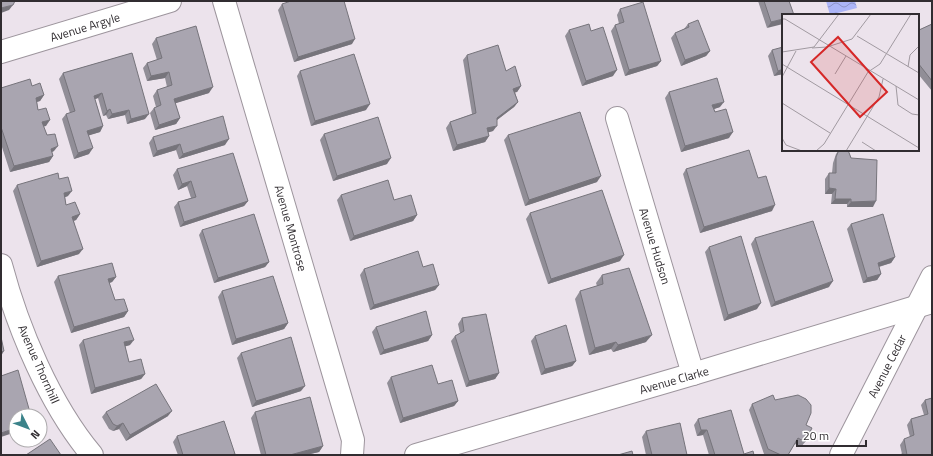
<svg xmlns="http://www.w3.org/2000/svg" width="933" height="456" viewBox="0 0 933 456" font-family="'Titillium Web',sans-serif">
  <defs>
    <pattern id="water-waves" width="16" height="10" patternUnits="userSpaceOnUse"><rect width="16" height="10" fill="#acb5f7"/><path d="M0 5q4-4 8 0t8 0" fill="none" stroke="#8d94c9"/></pattern>
  </defs>
  <rect width="100%" height="100%" fill="#ece3ec"/>
  <polygon fill="url(#water-waves)" points="826,1 855,1 857,8 830,15"/>
  <g fill="none" stroke-linecap="round" stroke-linejoin="round">
    <defs>
      <g id="street">
        <polyline points="224,1 353,440 352,455"/>
        <polyline points="1,52 170,1"/>
        <polyline points="617,118 693,374"/>
        <path d="M 1,265 C 18,329 50,405 92,455"/>
        <polyline points="416,455 693,374 932,302"/>
        <polyline points="841,455 932,277"/>
      </g>
    </defs>
    <use href="#street" stroke="#9d959d" stroke-width="24"/>
    <use href="#street" stroke="#fff" stroke-width="22"/>
  </g>
  <g fill="#918e97">
    <polygon points="758,1 789,1 767,28"/>
    <polygon points="282,4 352,44 294,62 278,10"/>
    <polygon points="620,9 661,61 657,66 625,76 611,31 615,25 619,24 617,15"/>
    <polygon points="688,24 710,51 706,56 681,66 671,38 675,33 684,29"/>
    <polygon points="932,24 932,91 918,74 918,29 919,30"/>
    <polygon points="569,30 591,31 613,76 582,86 565,36"/>
    <polygon points="156,38 209,93 175,103 180,118 176,124 155,130 150,113 154,108 156,107 153,96 157,90 167,87 165,78 147,81 143,68 147,63 157,60 152,44"/>
    <polygon points="772,50 783,74 774,76 768,56"/>
    <polygon points="132,53 145,119 127,124 125,115 108,119 106,115 103,116 98,98 95,99 103,126 100,132 89,135 89,154 74,159 62,119 66,114 70,113 59,79 63,73"/>
    <polygon points="467,55 506,71 521,86 517,92 515,92 518,102 514,107 497,120 493,131 488,132 489,136 485,142 453,151 446,128 450,122 472,114 463,60"/>
    <polygon points="300,71 366,110 311,126 297,76"/>
    <polygon points="32,86 44,95 40,101 37,102 38,110 46,126 43,126 54,151 52,152 53,156 49,162 10,172 1,144 1,88"/>
    <polygon points="669,92 720,107 714,109 729,138 681,152 665,98"/>
    <polygon points="324,134 387,164 333,181 320,140"/>
    <polygon points="508,135 597,182 525,206 504,140"/>
    <polygon points="153,137 225,145 179,159 176,150 153,157 149,143"/>
    <polygon points="839,150 848,150 851,158 873,207 847,207 847,204 831,204 832,194 825,194 825,179 829,173 832,173 833,163 836,154"/>
    <polygon points="177,169 248,201 244,206 180,227 174,207 178,202 191,198 187,186 178,190 173,175"/>
    <polygon points="686,169 772,211 700,233 683,174"/>
    <polygon points="17,185 68,196 65,197 66,205 80,214 76,220 74,221 79,254 37,267 13,191"/>
    <polygon points="341,195 417,215 413,221 350,241 337,200"/>
    <polygon points="530,213 620,261 548,284 526,219"/>
    <polygon points="851,224 895,257 891,263 879,267 881,274 877,280 863,283 847,229"/>
    <polygon points="202,230 269,262 265,267 214,283 199,235"/>
    <polygon points="755,238 829,287 771,307 751,244"/>
    <polygon points="709,247 757,309 724,321 705,252"/>
    <polygon points="423,267 439,285 435,290 370,310 360,275 364,269"/>
    <polygon points="602,275 646,342 613,352 611,349 589,355 575,299 580,291 597,286 596,283"/>
    <polygon points="58,276 116,277 112,282 109,283 115,300 128,311 124,317 71,333 54,282"/>
    <polygon points="222,291 288,323 284,329 232,345 218,297"/>
    <polygon points="462,318 499,373 495,379 466,387 451,341 455,336 460,333 458,324"/>
    <polygon points="376,327 432,335 428,341 380,355 372,332"/>
    <polygon points="535,336 576,361 572,366 541,375 531,341"/>
    <polygon points="83,340 130,345 125,346 129,362 145,374 141,379 91,394 79,345"/>
    <polygon points="241,353 301,391 252,407 237,358"/>
    <polygon points="391,377 438,384 458,401 454,406 400,423 387,383"/>
    <polygon points="932,398 932,455 900,455 902,454 900,445 904,439 910,437 907,425 911,419 924,415 921,405 925,400"/>
    <polygon points="775,400 806,425 805,442 801,447 795,444 788,455 766,455 764,454 749,410 752,404"/>
    <polygon points="106,412 168,416 126,441 119,429 113,431 109,429 102,417"/>
    <polygon points="255,412 323,446 319,452 306,455 261,455 251,418"/>
    <polygon points="698,419 744,454 754,455 709,455 703,435 697,436 694,425"/>
    <polygon points="646,431 687,455 646,455 642,437"/>
    <polygon points="177,436 235,454 234,455 178,455 173,442"/>
  </g>
  <g fill="#76747b">
    <polygon points="13,5 9,10 1,13 1,8"/>
    <polygon points="783,19 783,24 767,28 771,22"/>
    <polygon points="355,39 352,44 294,62 298,57"/>
    <polygon points="710,51 706,56 681,66 685,60"/>
    <polygon points="661,61 657,66 625,76 629,70"/>
    <polygon points="783,69 783,74 774,76 778,71"/>
    <polygon points="617,70 613,76 582,86 586,81"/>
    <polygon points="169,72 165,78 147,81 151,76"/>
    <polygon points="521,86 517,92 510,94 513,89"/>
    <polygon points="213,87 209,93 170,105 174,99"/>
    <polygon points="102,93 98,98 90,101 94,96"/>
    <polygon points="44,95 40,101 32,103 36,98"/>
    <polygon points="518,102 514,107 493,123 497,118"/>
    <polygon points="724,102 720,107 708,111 712,105"/>
    <polygon points="370,104 366,110 311,126 315,121"/>
    <polygon points="110,109 106,115 103,116 107,111"/>
    <polygon points="129,110 125,115 108,119 112,114"/>
    <polygon points="149,114 145,119 127,124 131,119"/>
    <polygon points="180,118 176,124 155,130 159,125"/>
    <polygon points="50,120 46,126 38,128 42,122"/>
    <polygon points="103,126 100,132 84,137 87,131"/>
    <polygon points="497,126 493,131 483,134 487,128"/>
    <polygon points="733,132 729,138 681,152 685,146"/>
    <polygon points="489,136 485,142 453,151 457,145"/>
    <polygon points="229,139 225,145 179,159 183,154"/>
    <polygon points="180,144 176,150 153,157 157,151"/>
    <polygon points="58,146 54,151 47,154 51,149"/>
    <polygon points="93,148 89,154 74,159 78,153"/>
    <polygon points="53,156 49,162 10,172 14,166"/>
    <polygon points="391,158 387,164 333,181 337,176"/>
    <polygon points="601,176 597,182 525,206 529,200"/>
    <polygon points="191,181 187,186 178,190 182,184"/>
    <polygon points="829,188 836,189 832,194 825,194"/>
    <polygon points="72,191 68,196 60,199 64,193"/>
    <polygon points="835,199 851,199 847,204 831,204"/>
    <polygon points="248,201 244,206 180,227 184,222"/>
    <polygon points="876,201 873,207 847,207 851,202"/>
    <polygon points="775,205 772,211 700,233 704,227"/>
    <polygon points="80,214 76,220 68,222 72,217"/>
    <polygon points="417,215 413,221 350,241 354,236"/>
    <polygon points="83,249 79,254 37,267 41,261"/>
    <polygon points="624,255 620,261 548,284 551,279"/>
    <polygon points="895,257 891,263 874,268 878,263"/>
    <polygon points="269,262 265,267 214,283 218,278"/>
    <polygon points="881,274 877,280 863,283 867,278"/>
    <polygon points="116,277 112,282 104,285 108,279"/>
    <polygon points="833,281 829,287 771,307 775,302"/>
    <polygon points="439,285 435,290 370,310 374,305"/>
    <polygon points="761,303 757,309 724,321 728,315"/>
    <polygon points="128,311 124,317 71,333 74,327"/>
    <polygon points="288,323 284,329 232,345 236,339"/>
    <polygon points="432,335 428,341 380,355 384,350"/>
    <polygon points="652,335 646,342 613,352 618,345"/>
    <polygon points="134,340 130,345 120,348 124,342"/>
    <polygon points="616,342 611,349 589,355 595,348"/>
    <polygon points="4,351 1,356 1,352"/>
    <polygon points="576,361 572,366 541,375 545,369"/>
    <polygon points="499,373 495,379 466,387 469,381"/>
    <polygon points="145,374 141,379 91,394 95,388"/>
    <polygon points="305,386 301,391 252,407 256,401"/>
    <polygon points="458,401 454,406 400,423 403,418"/>
    <polygon points="172,411 168,416 126,441 130,435"/>
    <polygon points="123,423 119,429 113,431 117,426"/>
    <polygon points="16,428 16,432 1,437 1,433"/>
    <polygon points="701,430 707,430 703,435 697,436"/>
    <polygon points="323,446 319,452 306,455 290,455"/>
  </g>
  <g fill="#a9a5b0" stroke="#76747b">
    <polygon points="1,1 15,1 13,5 1,8"/>
    <polygon points="291,1 344,1 355,39 298,57 282,4"/>
    <polygon points="764,1 789,1 794,15 783,15 783,19 771,22"/>
    <polygon points="643,2 661,61 629,70 615,25 624,22 620,9"/>
    <polygon points="698,20 710,51 685,60 675,33 689,27 688,24"/>
    <polygon points="589,24 591,31 603,27 617,70 586,81 569,30"/>
    <polygon points="932,24 932,81 918,63 918,29 919,30"/>
    <polygon points="196,26 213,87 174,99 180,118 159,125 154,108 161,105 157,90 172,85 169,72 151,76 147,63 162,58 156,38"/>
    <polygon points="498,45 506,71 515,66 521,86 513,89 518,102 497,118 497,126 487,128 489,136 457,145 450,122 476,113 467,55"/>
    <polygon points="783,47 783,69 778,71 772,50"/>
    <polygon points="132,53 149,114 131,119 129,110 112,114 110,109 107,111 102,93 94,96 103,126 87,131 93,148 78,153 66,114 75,111 63,73"/>
    <polygon points="354,54 370,104 315,121 300,71"/>
    <polygon points="717,78 724,102 712,105 715,112 726,109 733,132 685,146 669,92"/>
    <polygon points="30,79 32,86 40,83 44,95 36,98 38,110 46,108 50,120 42,122 47,135 55,134 58,146 51,149 53,156 14,166 1,127 1,88"/>
    <polygon points="580,112 601,176 529,200 508,135"/>
    <polygon points="223,116 229,139 183,154 180,144 157,151 153,137"/>
    <polygon points="378,117 391,158 337,176 324,134"/>
    <polygon points="749,150 758,178 766,176 775,205 704,227 686,169"/>
    <polygon points="839,150 848,150 851,158 877,160 876,201 851,202 851,199 835,199 836,189 829,188 829,173 836,173 836,157"/>
    <polygon points="233,153 248,201 184,222 178,202 196,197 191,181 182,184 177,169"/>
    <polygon points="58,173 59,179 68,177 72,191 64,193 66,205 75,202 80,214 72,217 83,249 41,261 17,185"/>
    <polygon points="388,180 394,200 411,195 417,215 354,236 341,195"/>
    <polygon points="602,190 624,255 551,279 530,213"/>
    <polygon points="254,214 269,262 218,278 202,230"/>
    <polygon points="883,214 895,257 878,263 881,274 867,278 851,224"/>
    <polygon points="813,221 833,281 775,302 755,238"/>
    <polygon points="741,236 761,303 728,315 709,247"/>
    <polygon points="418,251 423,267 433,264 439,285 374,305 364,269"/>
    <polygon points="112,263 116,277 108,279 115,300 124,299 128,311 74,327 58,276"/>
    <polygon points="629,268 652,335 618,345 616,342 595,348 580,291 603,284 602,275"/>
    <polygon points="273,276 288,323 236,339 222,291"/>
    <polygon points="426,311 432,335 384,350 376,327"/>
    <polygon points="486,314 499,373 469,381 455,336 464,331 462,318"/>
    <polygon points="566,325 576,361 545,369 535,336"/>
    <polygon points="129,327 134,340 124,342 129,362 141,359 145,374 95,388 83,340"/>
    <polygon points="1,337 4,351 1,352"/>
    <polygon points="291,337 305,386 256,401 241,353"/>
    <polygon points="432,365 438,384 452,380 458,401 403,418 391,377"/>
    <polygon points="18,370 31,416 16,416 16,428 1,433 1,376"/>
    <polygon points="156,384 172,411 130,435 123,423 117,426 113,424 106,412"/>
    <polygon points="773,395 775,400 798,395 806,399 811,405 811,413 806,425 812,428 805,442 798,438 788,455 781,455 768,449 752,404"/>
    <polygon points="310,397 323,446 290,455 266,455 255,412"/>
    <polygon points="932,398 932,455 900,455 902,454 907,455 904,439 914,435 911,419 928,414 925,400"/>
    <polygon points="731,410 744,454 753,451 754,455 715,455 707,430 701,430 698,419"/>
    <polygon points="224,421 235,454 231,455 183,455 177,436"/>
    <polygon points="680,423 687,455 652,455 646,431"/>
    <polygon points="50,439 61,455 26,455"/>
    <polygon points="632,451 633,455 618,455"/>
  </g>
  <g text-anchor="middle" dominant-baseline="central" stroke-width="3.5" stroke-linejoin="round" paint-order="stroke">
    <g font-size="12" fill="#312d31" stroke="#fff">
      <text transform="translate(85 27) rotate(-17)">Avenue Argyle</text>
      <text transform="translate(291 228) rotate(74)">Avenue Montrose</text>
      <text transform="translate(655 246) rotate(73)">Avenue Hudson</text>
      <text transform="translate(39 364) rotate(66)">Avenue Thornhill</text>
      <text transform="translate(887 366) rotate(-63)">Avenue Cedar</text>
      <text transform="translate(674 380) rotate(-16)">Avenue Clarke</text>
    </g>
  </g>
  <g transform="translate(782 14)">
    <rect width="137" height="137" fill="#ece3ec"/>
    <path fill="none" stroke="#a19aa1" stroke-width="1" d="M 0,5 L 3,5 L 137,86M 75,22 L 137,59M 30,34 L 45,33 L 70,25 L 89,0M 0,38 L 32,33 L 57,0M 0,50 L 137,134M 126,53 L 128,41 L 137,32M 53,60 L 64,42M 0,63 L 14,37M 114,72 L 116,91 L 130,100 L 137,101M 0,89 L 48,119M 0,124 L 4,131 L 20,137M 80,128 L 94,137M 34,137 L 42,130 L 86,58 L 98,50 L 129,0M 64,137 L 97,83 L 101,65"/>
    <path fill="#d62828" fill-opacity="0.15" stroke="#d62828" stroke-width="2" d="M 56,23 L 105,78 L 78,103 L 29,48 Z"/>
    <rect width="137" height="137" fill="none" stroke="#312d31" stroke-width="2"/>
  </g>
  <rect width="933" height="456" fill="none" stroke="#312d31" stroke-width="4"/>
  <g transform="translate(28 428) rotate(132)"><circle r="19" fill="#ffffff" stroke="#adabad"/>
  <path d="M0-3L7 15L0 10L-7 15Z" fill="#3b838a"/>
  <text y="-6" font-size="11" font-weight="bold" text-anchor="middle" fill="#312d31">N</text>
  </g>
  <path d="M797 440v6h69v-6" fill="none" stroke="#312d31" stroke-width="2"/>
  <text x="803" y="440" font-size="12" fill="#312d31" stroke="#ffffff" stroke-width="3" paint-order="stroke">20 m</text>
</svg>
